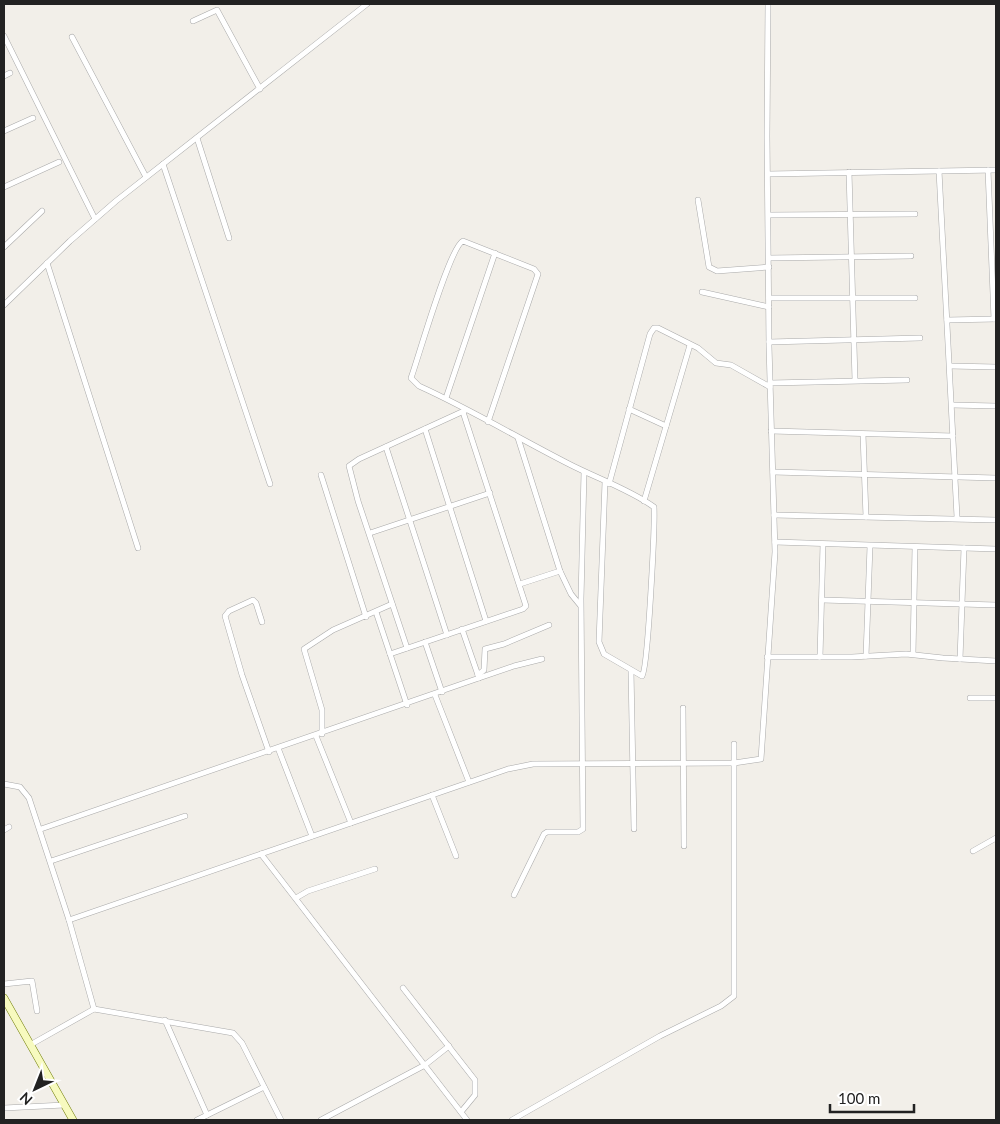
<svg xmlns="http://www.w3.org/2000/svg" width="1000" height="1124" viewBox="0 0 1000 1124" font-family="Lato,sans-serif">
  <rect width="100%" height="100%" fill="#f2efe9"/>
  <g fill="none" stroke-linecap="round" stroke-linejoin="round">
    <defs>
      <g id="street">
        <polyline points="193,21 217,10 260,89"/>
        <polyline points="4,36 95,219"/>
        <polyline points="72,37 146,177"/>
        <polyline points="4,76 10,73"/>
        <polyline points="4,131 33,118"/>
        <polyline points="197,138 229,238"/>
        <polyline points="163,164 270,484"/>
        <polyline points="988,170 994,319"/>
        <polyline points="939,171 957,517"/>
        <polyline points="849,172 855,380"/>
        <polyline points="768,174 996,170"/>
        <polyline points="4,187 59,162"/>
        <polyline points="698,200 709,267 717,271 769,267"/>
        <polyline points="769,215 915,214"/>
        <polyline points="4,247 42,211"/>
        <polyline points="769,258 911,256"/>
        <polyline points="47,263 138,548"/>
        <polyline points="702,292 769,307"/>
        <polyline points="769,298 915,298"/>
        <polyline points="4,305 70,241 116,201 367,4"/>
        <polyline points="947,320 996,319"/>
        <polyline points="769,342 920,338"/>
        <polyline points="950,366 996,367"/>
        <polyline points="770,383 907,380"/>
        <polyline points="446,398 495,253"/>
        <polyline points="952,405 996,406"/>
        <polyline points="629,409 666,426"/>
        <path d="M 488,422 L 538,274 L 534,269 L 463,241 C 450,246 418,359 411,378 L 419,386 C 470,409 518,438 569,464 C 596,478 629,489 654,507 C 655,525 648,669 642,676 L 604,654 L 599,642 L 605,482"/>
        <polyline points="425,429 486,621"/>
        <polyline points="771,431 953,436"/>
        <polyline points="863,434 866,517"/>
        <polyline points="518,438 560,571 520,584"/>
        <polyline points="386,447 447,635"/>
        <polyline points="773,472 996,478"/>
        <polyline points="321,475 366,617"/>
        <polyline points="609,484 650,334 654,328 658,328 698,348 716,363 731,365 770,387"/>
        <polyline points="644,501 690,345"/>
        <polyline points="774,515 996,520"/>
        <polyline points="370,533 490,493"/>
        <polyline points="775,542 996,549"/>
        <polyline points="560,571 571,594 580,605"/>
        <polyline points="822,600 996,605"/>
        <polyline points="376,612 407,705"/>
        <polyline points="262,622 256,603 253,600 229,611 225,616 242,675 269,752"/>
        <polyline points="425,642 442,692"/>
        <polyline points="407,648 358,501 349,466 359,459 466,410"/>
        <polyline points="390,654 523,609 526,606 463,412"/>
        <polyline points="913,654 915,547"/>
        <polyline points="866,656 870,546"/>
        <polyline points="767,657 852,657 906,654 943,658 996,661"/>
        <polyline points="820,657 823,544"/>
        <polyline points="960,659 964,548"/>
        <polyline points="631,671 634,829"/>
        <polyline points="478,675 484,670 485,649 504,644 549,625"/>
        <polyline points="479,678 514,666 542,659"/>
        <polyline points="435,695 469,782"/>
        <polyline points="970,698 996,698"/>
        <polyline points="683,708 684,846"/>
        <polyline points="322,734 322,710 304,649 333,630 392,604"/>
        <polyline points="316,736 351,823"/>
        <polyline points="278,748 312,836"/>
        <polyline points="4,784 20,787 29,798 69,920 94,1009 30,1045"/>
        <polyline points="432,795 456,856"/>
        <polyline points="41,829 479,678 462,629"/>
        <polyline points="4,830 9,827"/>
        <polyline points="973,851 996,838"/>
        <polyline points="261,854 467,1120"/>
        <polyline points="51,861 185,816"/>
        <polyline points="514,895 544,834 547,832 578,832 583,829 581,599 584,472"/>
        <polyline points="296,898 308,891 375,869"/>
        <polyline points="69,920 508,769 533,764 734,763 761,759 775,552 769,346 767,136 768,4"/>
        <polyline points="4,984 32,981 37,1011"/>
        <polyline points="403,988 475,1080 475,1095 461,1112"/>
        <polyline points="94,1009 233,1033 242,1043 281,1120"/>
        <polyline points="165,1020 207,1115"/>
        <polyline points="4,1108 64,1105"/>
        <polyline points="197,1120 264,1087"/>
        <polyline points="321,1120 425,1065 449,1046"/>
        <polyline points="512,1120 660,1036 721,1006 734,996 734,744"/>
      </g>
      <polyline id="secondary" points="4,998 73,1120"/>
    </defs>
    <use href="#street" stroke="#a9a9a9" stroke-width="6"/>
    <use href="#secondary" stroke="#707d05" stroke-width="8"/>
    <use href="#street" stroke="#fff" stroke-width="5"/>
    <use href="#secondary" stroke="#f7fabf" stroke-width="7"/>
  </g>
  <rect width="1000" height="1124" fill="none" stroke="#222222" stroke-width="10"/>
  <g transform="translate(35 1089) rotate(223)" stroke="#ffffff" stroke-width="4" paint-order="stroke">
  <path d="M0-4L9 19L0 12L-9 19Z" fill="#222222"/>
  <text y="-8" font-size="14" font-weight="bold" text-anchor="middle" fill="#222222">N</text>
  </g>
  <path d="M830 1104v8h84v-8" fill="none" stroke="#222222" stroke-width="2.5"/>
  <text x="838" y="1104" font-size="15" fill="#222222" stroke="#ffffff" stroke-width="4" paint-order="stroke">100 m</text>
</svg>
